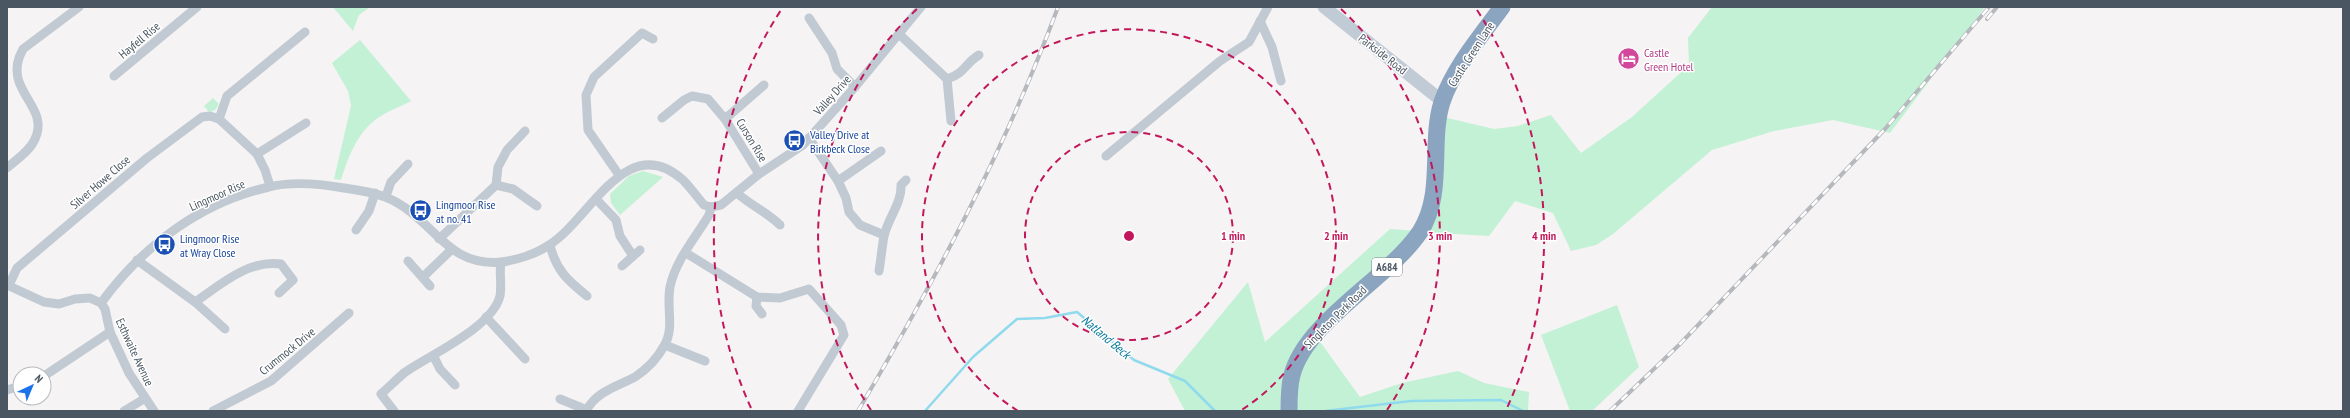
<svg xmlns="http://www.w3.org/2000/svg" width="2350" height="418" viewBox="0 0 2350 418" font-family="'PT Sans Narrow',sans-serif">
  <rect width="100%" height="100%" fill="#f5f3f3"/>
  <g fill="#c3f1d5">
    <polygon points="333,7 370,7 359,15 353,31"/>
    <polygon points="1712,7 1985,7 1890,133 1833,120 1774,131 1712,150 1613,234 1596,245 1571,251 1553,213 1515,201 1489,236 1420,232 1313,332 1360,397 1402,383 1458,371 1484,383 1529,392 1528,411 1185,411 1168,379 1248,282 1265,342 1390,229 1420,231 1439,116 1494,129 1518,126 1551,115 1581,153 1632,117 1689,65 1688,38"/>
    <path d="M 360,40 L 411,101 C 400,107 385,112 375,120 C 356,135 348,158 341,180 L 334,179 L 351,106 L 348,91 L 332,63 Z"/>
    <polygon points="213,98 219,104 215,110 209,112 204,106"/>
    <polygon points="643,171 663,177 620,215 611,203 610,194 629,176"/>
    <polygon points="1617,305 1639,367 1592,411 1570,411 1541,335"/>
  </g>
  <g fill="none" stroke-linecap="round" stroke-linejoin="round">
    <g stroke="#90daee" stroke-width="2.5">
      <polyline points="925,411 973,357 1017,319 1045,318 1077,312 1134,360 1185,381 1215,411"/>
      <polyline points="1325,411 1411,401 1501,400 1523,411"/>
    </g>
    <g stroke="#c1cad2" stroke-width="9">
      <polyline points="809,18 832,53 837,69 855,87"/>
      <polyline points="1260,21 1272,47 1281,81"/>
      <polyline points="899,34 947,79 951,121"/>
      <polyline points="114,76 197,7"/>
      <path d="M 947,79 C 966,73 965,63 979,55"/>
      <polyline points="662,118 684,100 692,96 708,99 725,119 759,174"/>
      <polyline points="219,119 227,96 305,32"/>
      <polyline points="725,119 764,85"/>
      <polyline points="809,138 838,181 846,198 849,212 860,225 884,235"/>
      <polyline points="257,154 306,123"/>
      <polyline points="1106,156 1220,61 1249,42 1268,7"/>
      <path d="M 7,168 C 16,160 30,151 35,139 C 51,105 0,90 23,49 L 79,7"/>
      <polyline points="619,175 588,130 586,95 594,77 642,33 653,39"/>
      <polyline points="838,181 881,151"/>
      <polyline points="496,185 513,189 537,206"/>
      <path d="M 737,193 C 750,205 767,212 780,225"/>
      <polyline points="386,196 391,182 408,164"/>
      <polyline points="597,200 616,220 620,236 633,256"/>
      <polyline points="356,230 369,211 375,193"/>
      <polyline points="439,239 496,185 498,167 507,150 525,131"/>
      <path d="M 550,245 C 556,270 567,280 587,296"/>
      <polyline points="686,253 757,297 780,298 809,289 841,325 844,335 798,411"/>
      <path d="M 137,260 L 195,302 C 220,285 249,259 281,264 L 293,280 L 279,293"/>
      <polyline points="408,261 430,286"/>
      <polyline points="622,266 640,250"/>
      <path d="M 879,271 C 881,259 882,247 884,236 C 888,218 902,203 901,185 L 906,180"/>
      <polyline points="423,277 451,250"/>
      <polyline points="7,285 44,302 59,304 75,299 90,298 101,303 105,309 110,332 129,373 154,411"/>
      <polyline points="9,285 17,268 147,158 202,117 210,116 219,119 257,154 265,170 270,186"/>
      <polyline points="757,297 756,306 762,314"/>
      <polyline points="195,302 225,329"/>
      <path d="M 101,303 C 142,247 200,202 269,187 C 292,181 321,184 344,188 C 363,191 380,193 396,202 C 436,224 448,267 502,262 C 517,260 536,254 549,245 C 590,220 626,129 683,180 C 691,188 697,197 704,205 L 711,207"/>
      <polyline points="486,317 525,359"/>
      <polyline points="665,345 705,361"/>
      <polyline points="434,357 440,369 455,385"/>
      <polyline points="44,376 110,332"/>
      <polyline points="7,390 20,386"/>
      <polyline points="560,399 587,410"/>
      <polyline points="124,411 144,399"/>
      <polyline points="213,411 271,381 349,313"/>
      <path d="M 394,411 L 381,394 C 389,387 396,380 404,373 C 429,355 492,328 500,296 C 502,285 499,273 501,262"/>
      <path d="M 586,411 C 597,391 616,387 635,377 C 647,369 657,359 664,346 C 675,328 666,307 670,287 C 675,261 696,237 709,215 L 711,207 L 721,205 L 759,174 L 803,145 L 855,87 L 921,7"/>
    </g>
    <polyline stroke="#c1cbd6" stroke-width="13" points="1324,7 1442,101"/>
    <path stroke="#8ba5c1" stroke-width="17" d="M 1289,411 C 1289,399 1289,386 1292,375 C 1306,321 1388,279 1420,232 C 1445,193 1429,143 1442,102 C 1454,67 1481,36 1502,7"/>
    <defs>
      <g id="rail">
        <polyline points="1987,19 1997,7"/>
        <path d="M 858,411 C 934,282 1006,148 1058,7"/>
        <polyline points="1610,411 1679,345 1885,129 1989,7"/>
      </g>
    </defs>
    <use href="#rail" stroke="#b5b8bd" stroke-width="4"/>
    <use href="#rail" stroke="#fff" stroke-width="2.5" stroke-dasharray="8" stroke-linecap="butt"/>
  </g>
  <g fill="none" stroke="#c2185b" stroke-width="2" stroke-dasharray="7 5">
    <circle cx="1129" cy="236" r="104"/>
    <path d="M1018 411A207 207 0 1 1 1240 411"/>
    <path d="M871 410A311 311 0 0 1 917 9M1341 9A311 311 0 0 1 1387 410"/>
    <path d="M751 408A415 415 0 0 1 781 10M1477 10A415 415 0 0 1 1507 408"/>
  </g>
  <defs>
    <symbol id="hotel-disc" viewBox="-11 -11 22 22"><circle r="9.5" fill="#d1479c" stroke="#fff"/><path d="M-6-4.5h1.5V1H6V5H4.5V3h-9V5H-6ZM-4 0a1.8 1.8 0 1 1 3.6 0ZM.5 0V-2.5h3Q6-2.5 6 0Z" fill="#fff"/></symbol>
    <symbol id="bus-disc" viewBox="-11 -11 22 22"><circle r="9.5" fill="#1a4fb4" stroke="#fff"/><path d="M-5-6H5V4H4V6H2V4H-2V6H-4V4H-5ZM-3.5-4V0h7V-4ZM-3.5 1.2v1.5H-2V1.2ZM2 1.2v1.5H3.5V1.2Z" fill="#fff"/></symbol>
  </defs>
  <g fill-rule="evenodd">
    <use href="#hotel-disc" x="1616" y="46" width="25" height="25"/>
    <use href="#bus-disc" x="782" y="128" width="25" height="25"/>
    <use href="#bus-disc" x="408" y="198" width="25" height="25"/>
    <use href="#bus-disc" x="152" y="232" width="25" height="25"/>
  </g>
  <g text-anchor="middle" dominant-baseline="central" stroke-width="3" stroke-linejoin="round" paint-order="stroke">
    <rect fill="#fff" stroke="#808990" stroke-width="1" x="1372" y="258" width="30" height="18" rx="3"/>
    <g font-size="11" font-weight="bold" fill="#4a5661">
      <text x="1387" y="267">A684</text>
    </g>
    <g font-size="12" fill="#4a5661" stroke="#fff">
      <text transform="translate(139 40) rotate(-40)">Hayfell Rise</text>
      <text transform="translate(1383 54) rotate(38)">Parkside Road</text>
      <text transform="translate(1471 54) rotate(-57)">Castle Green Lane</text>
      <text transform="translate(832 95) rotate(-48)">Valley Drive</text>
      <text transform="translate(752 140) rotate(59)">Curson Rise</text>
      <text transform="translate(100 182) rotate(-41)">Silver Howe Close</text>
      <text transform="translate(217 195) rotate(-24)">Lingmoor Rise</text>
      <text transform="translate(1335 317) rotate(-45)">Singleton Park Road</text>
      <text transform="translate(287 351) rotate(-39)">Crummock Drive</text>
      <text transform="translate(135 352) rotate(65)">Esthwaite Avenue</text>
    </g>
    <g font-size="12" fill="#b23c85" stroke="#fff" text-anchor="start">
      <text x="1644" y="52">Castle<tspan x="1644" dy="14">Green Hotel</tspan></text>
    </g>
    <g font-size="12" fill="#164399" stroke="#fff" text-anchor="start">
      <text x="810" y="134">Valley Drive at<tspan x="810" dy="14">Birkbeck Close</tspan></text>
      <text x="436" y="204">Lingmoor Rise<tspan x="436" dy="14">at no. 41</tspan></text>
      <text x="180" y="238">Lingmoor Rise<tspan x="180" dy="14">at Wray Close</tspan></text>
    </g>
    <g font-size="13" font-style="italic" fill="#0c7c9b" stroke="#fff">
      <text transform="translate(1106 337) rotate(40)">Natland Beck</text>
    </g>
  </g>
  <circle cx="1129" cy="236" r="6" fill="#c2185b" stroke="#fff" stroke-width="2"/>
  <g font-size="12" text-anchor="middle" font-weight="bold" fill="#c2185b" stroke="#fff" stroke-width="3" stroke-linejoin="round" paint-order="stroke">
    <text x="1233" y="240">1 min</text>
    <text x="1336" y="240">2 min</text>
    <text x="1440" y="240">3 min</text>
    <text x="1544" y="240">4 min</text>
  </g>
  <rect width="2350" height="418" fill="none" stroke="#4a5661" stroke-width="16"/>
  <g transform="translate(32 386) rotate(44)"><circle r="19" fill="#ffffff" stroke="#b7bbc0"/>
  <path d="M0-3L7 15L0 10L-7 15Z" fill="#1a73e8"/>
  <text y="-6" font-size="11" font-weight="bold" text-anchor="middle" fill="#4a5661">N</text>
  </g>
</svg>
